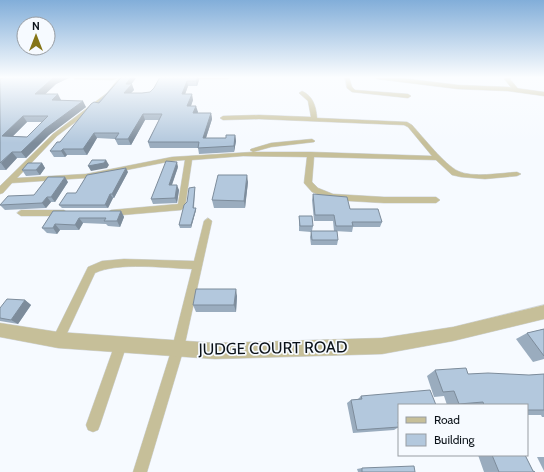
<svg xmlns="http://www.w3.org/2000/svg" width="544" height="472" viewBox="0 0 544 472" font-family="Cabin,sans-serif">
  <rect width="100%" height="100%" fill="#f6faff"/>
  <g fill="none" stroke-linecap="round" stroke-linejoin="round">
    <defs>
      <g id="minor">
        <path d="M 120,77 L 126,77 L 111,95 L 57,136 L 17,178 L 86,174 L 172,157 L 253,152 L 250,150 L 251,149 L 271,143 L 312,139 L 315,141 L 314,142 L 271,147 L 253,152 L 311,152 L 432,156 L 408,127 L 404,125 L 259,119 L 223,120 L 220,118 L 223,116 L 259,115 L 311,117 L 308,101 L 299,93 L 302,91 C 313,96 316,106 317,118 L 407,122 L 412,125 C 423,137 445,165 458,171 C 472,178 501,173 517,172 L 521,174 L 517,176 L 485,179 L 461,177 L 452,175 L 436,160 L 314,157 L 312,182 L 318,188 L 333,194 L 384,197 L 436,197 L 440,200 L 436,203 L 384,203 L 332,200 L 312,192 L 304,183 L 307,157 L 243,156 L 192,160 L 185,207 L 181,210 L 111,216 L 107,213 L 111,210 L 178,204 L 185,160 L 172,161 L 86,178 L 12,183 L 3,193 L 0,194 L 0,186 L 53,134 L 107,93 Z"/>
        <polygon points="345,77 349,77 352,87 355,90 408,94 411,96 408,98 352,92 347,88"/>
        <polygon points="507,77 512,77 510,79 519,90 518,91 514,91 505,80 504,79"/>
        <polygon points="21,210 64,210 68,213 64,216 21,216 17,213"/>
        <path d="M 208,218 L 212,221 L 184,348 L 147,472 L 133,472 L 172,348 L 192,269 C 165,268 118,262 95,273 L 62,344 L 58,346 L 54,344 L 52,340 L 88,267 L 102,261 L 124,259 L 194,261 L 204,221 Z"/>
        <polygon points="121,338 125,340 127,344 100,425 98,430 93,432 88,430 86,425 115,344 117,340"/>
      </g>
      <g id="tertiary">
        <polygon points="72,77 122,77 112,80 75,79"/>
        <polygon points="194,77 231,77 228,79 197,79"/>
        <polygon points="374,77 393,77 458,85 508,87 544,92 544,96 508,91 458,89 377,79"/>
        <polygon points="544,305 544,319 453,341 382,354 215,359 58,348 0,337 0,323 58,332 215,343 382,338 453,327"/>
      </g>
    </defs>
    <use href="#minor" stroke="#d0d5da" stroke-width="1"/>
    <use href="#tertiary" stroke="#d0d5da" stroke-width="1"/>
    <use href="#minor" fill="#c6bf99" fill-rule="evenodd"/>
    <use href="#tertiary" fill="#c6bf99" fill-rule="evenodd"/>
  </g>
  <g fill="#9aacbe" fill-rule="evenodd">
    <path d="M 56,77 L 71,77 L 56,84 L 45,94 L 61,100 L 86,107 L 49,135 L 26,158 L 17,158 L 6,170 L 0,170 L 0,79 ZM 27,122 L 42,122 L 27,137 L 13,136 Z"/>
    <polygon points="122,77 135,77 136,78 131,84 134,90 131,93 142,93 150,92 154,88 160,77 199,80 197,86 188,86 185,94 193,100 191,106 198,112 197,113 211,113 212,119 206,138 226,138 235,135 236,141 234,152 199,154 198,148 150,148 148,142 159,120 145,120 131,145 118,145 115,139 97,138 87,155 67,155 65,157 54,157 50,151 60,142"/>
    <polygon points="42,163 45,168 40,175 26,176 22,170"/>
    <polygon points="178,167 172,185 179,190 177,203 153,204 151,199"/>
    <polygon points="128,172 114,198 113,198 108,208 62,208 59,205 76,193"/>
    <polygon points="68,182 55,202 51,202 46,208 5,210 0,205 34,195"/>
    <polygon points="248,182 245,208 214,208 212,200"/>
    <polygon points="195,187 195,190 194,208 196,208 196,210 191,228 180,228 179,225"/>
    <polygon points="313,194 382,222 380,227 353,227 352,232 334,231 333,221 314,221 312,200"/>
    <polygon points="53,211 121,211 124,217 120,227 108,226 106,224 83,223 79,230 60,230 57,234 47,233 42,228"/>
    <polygon points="299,216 313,226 312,231 338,240 337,245 311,245 310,237 311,232 299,231"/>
    <polygon points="237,296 236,312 196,312 193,305"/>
    <polygon points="25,300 31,305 18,324 0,321 0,308"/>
    <polygon points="544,329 544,359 533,362 516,339 527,333"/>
    <polygon points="435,370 468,374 529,375 544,374 544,417 542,417 541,415 527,415 527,405 447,405 444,396 434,397 427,376"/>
    <polygon points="361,396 399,405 399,427 394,430 353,433 347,403 351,400 358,399"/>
    <polygon points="478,455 525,455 533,471 535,472 484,472"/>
    <polygon points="537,457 544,457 544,471"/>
    <polygon points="362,468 415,472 358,472 357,469"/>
  </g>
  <g fill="#7d8c9b">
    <polygon points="56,77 71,77 56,84 39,100 35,94 53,78"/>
    <polygon points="131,77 135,77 136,78 130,86 132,84 134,90 126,98 124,93 126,84"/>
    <polygon points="198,77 199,77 199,80 197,86 196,81"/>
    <polygon points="187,81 188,86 183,100 182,94"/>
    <polygon points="58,94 61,100 52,100"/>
    <polygon points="192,94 193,100 189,111 187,106"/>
    <polygon points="83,101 86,107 49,135 26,158 21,152 45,129"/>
    <polygon points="196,106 198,112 195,119 193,113"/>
    <polygon points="211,113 212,119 204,144 203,138"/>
    <polygon points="143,114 145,120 131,145 128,139"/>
    <polygon points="23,116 27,122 7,142 2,136"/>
    <polygon points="94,133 97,138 87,155 83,149"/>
    <polygon points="235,135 236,141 234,152 234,146"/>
    <polygon points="63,149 67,155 65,157 61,151"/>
    <polygon points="12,152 17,158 6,170 1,163"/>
    <polygon points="106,160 109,165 107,168 91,171 88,166"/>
    <polygon points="177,162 178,167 170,190 169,185"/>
    <polygon points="42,163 45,168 40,175 36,170"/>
    <polygon points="126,168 128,172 114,198 112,194"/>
    <polygon points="247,175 248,182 245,208 244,201"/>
    <polygon points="65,177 68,182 55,202 51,197"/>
    <polygon points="177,185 179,190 177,203 175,198"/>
    <polygon points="110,194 113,198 108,208 105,205"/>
    <polygon points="47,197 51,202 46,208 42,203"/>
    <polygon points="196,208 196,210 191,228 191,225"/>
    <polygon points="121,211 124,217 120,227 117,221"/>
    <polygon points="79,218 83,223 79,230 75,225"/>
    <polygon points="55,224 60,230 57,234 53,228"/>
    <polygon points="236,289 237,296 236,312 234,305"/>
    <polygon points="25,300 31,305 18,324 11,320"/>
  </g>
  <g fill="#b3c8dd" stroke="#7d8c9b" fill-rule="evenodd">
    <path d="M 5,77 L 56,77 L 53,78 L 35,94 L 58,94 L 52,100 L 83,101 L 45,129 L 21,152 L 12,152 L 0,163 L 0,79 ZM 23,116 L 48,116 L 27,137 L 2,136 Z"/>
    <polygon points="122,77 131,77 126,84 132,84 124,93 142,93 150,92 154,88 160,77 198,77 196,81 187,81 182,94 192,94 187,106 196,106 193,113 211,113 203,138 226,138 226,135 235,135 234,146 198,148 199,142 148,142 162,114 143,114 128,139 115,139 119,133 94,133 83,149 63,149 61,151 50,151 57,142 60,142 91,104 94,102 99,103 119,80"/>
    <polygon points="92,160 106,160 104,163 88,166"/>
    <polygon points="166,161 177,162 169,185 177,185 175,198 151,199"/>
    <polygon points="28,163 42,163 36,170 22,170"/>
    <polygon points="126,168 112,194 110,194 105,205 59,205 67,193 76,193 87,175"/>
    <polygon points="218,175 247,175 244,201 212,200"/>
    <polygon points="48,177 65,177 51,197 47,197 42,203 0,205 8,196 34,195"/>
    <polygon points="195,187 193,208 196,208 191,225 179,225 184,205 187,202 189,188"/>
    <polygon points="313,194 347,197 350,209 378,209 382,222 352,222 353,226 336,226 334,215 315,215"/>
    <polygon points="53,211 121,211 117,221 104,221 106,218 79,218 75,225 55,224 53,228 42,228"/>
    <polygon points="299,216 312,216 313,226 300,226"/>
    <polygon points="311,231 337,231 338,240 312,240"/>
    <polygon points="196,289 236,289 234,305 193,305"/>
    <polygon points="7,299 25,300 11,320 0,318 0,308"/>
    <polygon points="544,329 544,356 527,333"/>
    <polygon points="466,368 468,374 488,373 529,375 544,374 544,410 527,410 527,405 484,405 483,402 459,404 454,391 443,392 435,370"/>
    <polygon points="430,390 436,405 399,405 399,422 398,422 399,427 357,430 351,400 362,399 361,396"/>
    <polygon points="492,455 525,455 533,471 535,472 499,472"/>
    <polygon points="414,466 415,472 362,472 362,468"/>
  </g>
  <linearGradient id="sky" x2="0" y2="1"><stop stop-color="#82aed9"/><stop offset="0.54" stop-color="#fbfdff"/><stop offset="1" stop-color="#fbfdff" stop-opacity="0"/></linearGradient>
  <rect width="544" height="143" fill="url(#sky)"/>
  <g text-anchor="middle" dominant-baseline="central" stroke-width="3.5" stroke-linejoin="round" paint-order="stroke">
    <g font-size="16" fill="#0b1219" stroke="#f6faff">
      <text transform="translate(273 348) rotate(-1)">JUDGE COURT ROAD</text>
    </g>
  </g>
  <rect x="398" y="404" width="130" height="52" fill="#f6faff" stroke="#989da3"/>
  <rect x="406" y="417" width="20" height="6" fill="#c6bf99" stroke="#989da3"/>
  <text x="434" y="424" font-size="12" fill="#0b1219">Road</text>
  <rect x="406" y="434" width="20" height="12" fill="#b3c8dd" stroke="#989da3"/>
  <text x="434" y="444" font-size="12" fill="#0b1219">Building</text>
  <g transform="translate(36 36)"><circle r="19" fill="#f6faff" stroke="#989da3"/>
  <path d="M0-3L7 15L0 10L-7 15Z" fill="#857517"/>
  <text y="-6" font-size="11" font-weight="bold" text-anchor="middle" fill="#0b1219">N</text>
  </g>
</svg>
